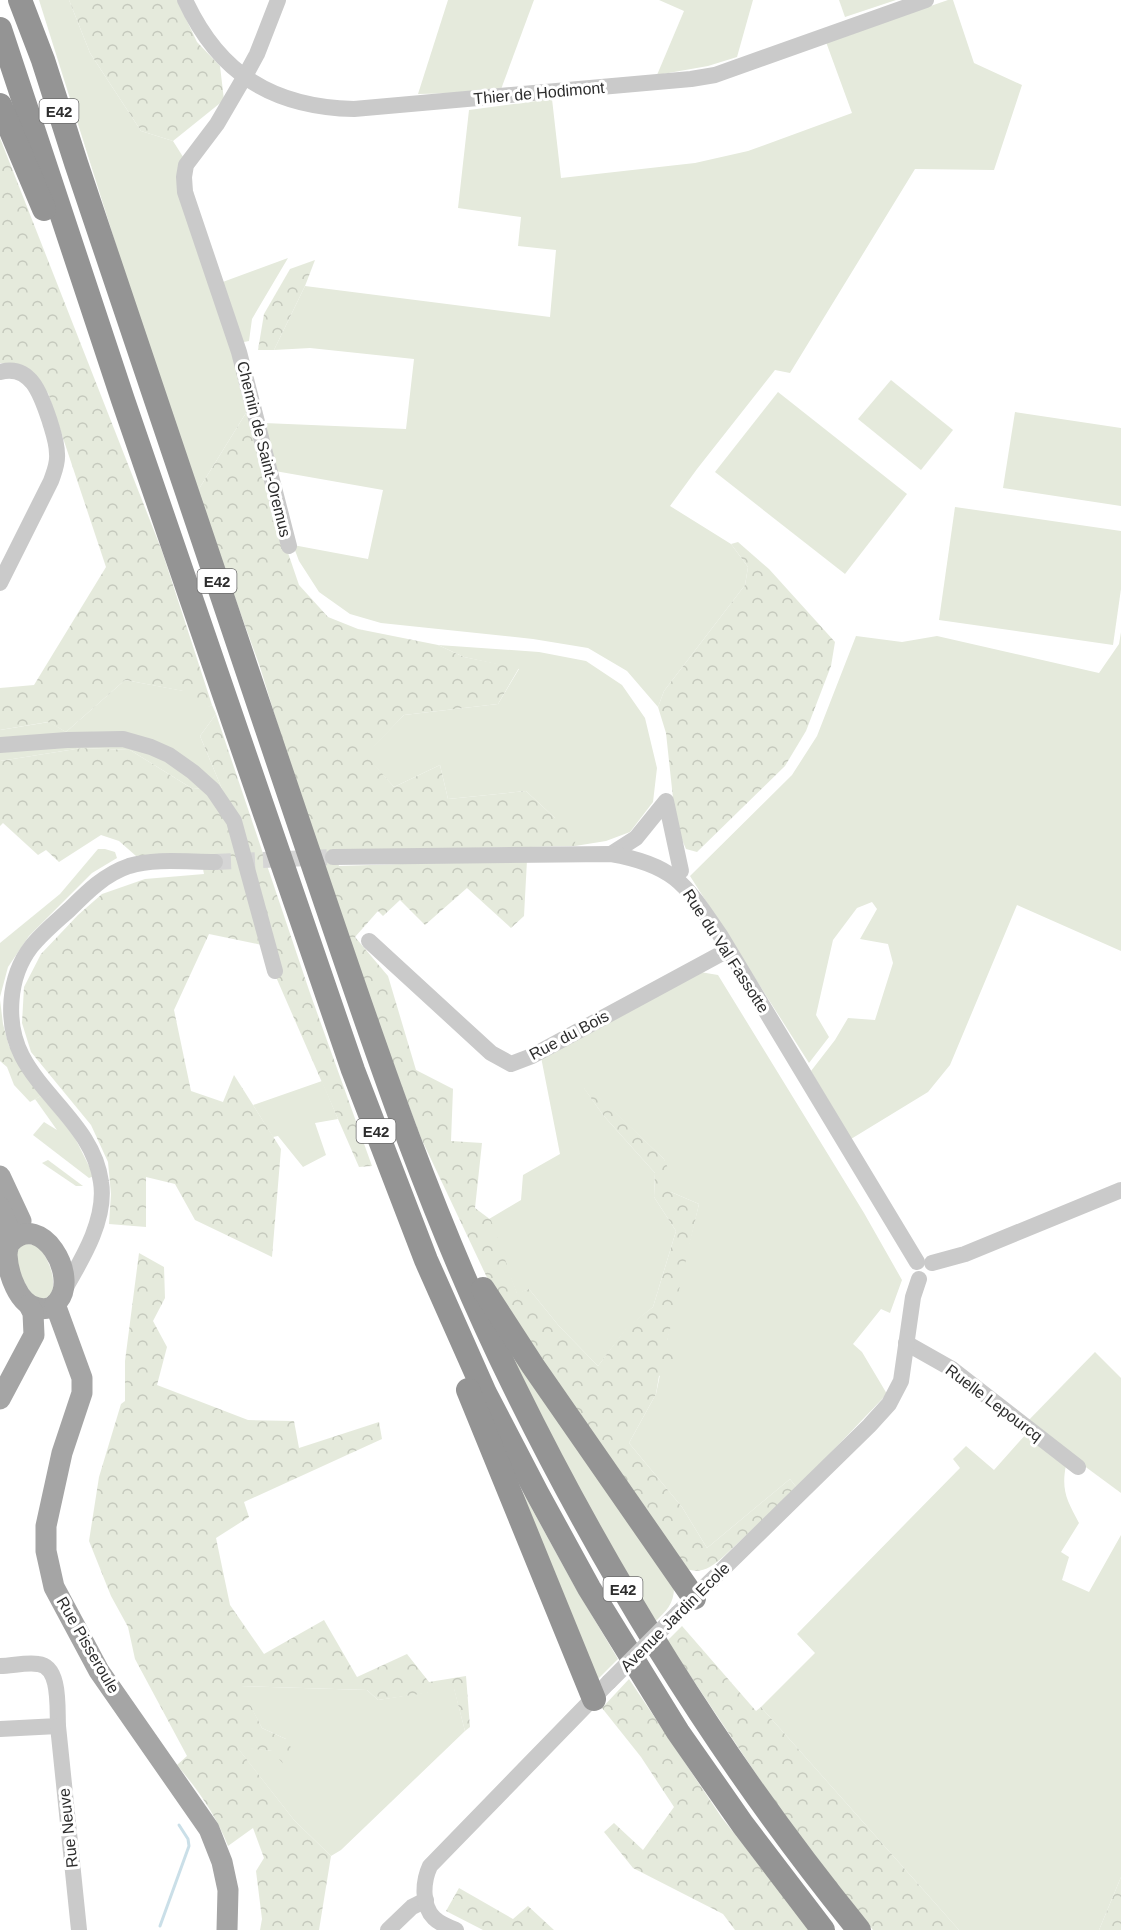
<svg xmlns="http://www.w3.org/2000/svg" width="1121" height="1930" viewBox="0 0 1121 1930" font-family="Helvetica,sans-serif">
  <defs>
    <pattern id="forest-crowns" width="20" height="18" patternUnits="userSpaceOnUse" patternTransform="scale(1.5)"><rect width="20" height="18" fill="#e5eadc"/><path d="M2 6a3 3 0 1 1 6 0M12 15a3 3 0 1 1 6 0" fill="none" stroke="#c5c9bd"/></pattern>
  </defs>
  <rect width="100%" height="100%" fill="#fff"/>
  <g fill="#e5eadc">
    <polygon points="39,0 69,0 90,53 141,131 173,141 185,160 249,408 197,492 133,299"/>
    <polygon points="448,0 534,0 500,92 418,94"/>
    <polygon points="659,0 753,0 737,57 708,66 657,75 684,11"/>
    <polygon points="839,0 896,0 845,17"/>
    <polygon points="948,0 953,0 974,63 1022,85 994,170 915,169 790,373 775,370 697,469 670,506 731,544 748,567 745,585 664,691 658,707 627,671 588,648 533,639 381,623 350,614 319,592 299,561 293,545 368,559 383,490 275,471 264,423 406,429 414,359 310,348 274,350 305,286 550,317 556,250 518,246 521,217 458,208 469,110 552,99 561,178 695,163 748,151 852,113 826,42"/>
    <polygon points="288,258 252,319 249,341 239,343 220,283"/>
    <polygon points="891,380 953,430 921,470 858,419"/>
    <polygon points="778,392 907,494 845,574 715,472"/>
    <polygon points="1015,412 1121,428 1121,506 1003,488"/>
    <polygon points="955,507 1121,531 1121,589 1113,645 939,620"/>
    <polygon points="1121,632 1121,951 1017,905 950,1065 928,1092 851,1139 811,1071 835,1040 848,1018 875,1020 893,963 888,944 860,939 877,909 872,902 857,908 833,940 816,1015 829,1037 809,1063 690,876 792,775 817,736 856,636 902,642 937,636 1099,673 1119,644"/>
    <polygon points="438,645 539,652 586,661 622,685 645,718 657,768 653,802 630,832 606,841 575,846 555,818 526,791 448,799 440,765 394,787 365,755 404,715 498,704 519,669 464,657"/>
    <polygon points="125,680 184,691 203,709 212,705 216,714 200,736 232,813 163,748 0,741 0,730 49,722 66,732"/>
    <polygon points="127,744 154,752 204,788 193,789 130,750 82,748 0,761 0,748"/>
    <polygon points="98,849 105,849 115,852 117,858 92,873 29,936 8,967 0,997 0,943 60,894"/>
    <polygon points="700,972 718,975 864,1213 902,1280 890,1313 881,1309 853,1344 862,1352 887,1394 797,1488 790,1479 707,1548 682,1507 629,1443 656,1394 676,1297 699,1204 671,1192 664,1159 586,1085 584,1088 603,1115 655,1173 654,1197 676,1231 653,1307 627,1328 598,1366 559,1326 529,1289 517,1294 489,1219 521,1200 523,1175 560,1154 541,1057"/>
    <polygon points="322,1081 338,1119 315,1123 326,1155 303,1167 278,1136 273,1137 253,1105"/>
    <polygon points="41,1096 74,1136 94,1176 89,1178 33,1135 44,1122 57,1130 35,1099"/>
    <polygon points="48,1160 83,1186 76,1186 42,1163"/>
    <path d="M 23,1243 L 39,1246 C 49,1262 56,1275 52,1294 L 44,1299 L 35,1298 C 25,1286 7,1256 23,1243 Z"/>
    <path d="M 498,1328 L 674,1588 C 674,1604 666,1611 655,1622 L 561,1458 Z"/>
    <polygon points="1095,1352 1121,1378 1121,1493 1026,1423"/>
    <path d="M 1027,1433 L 1066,1465 C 1061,1491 1067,1500 1079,1523 L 1061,1552 L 1069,1557 L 1062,1580 L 1089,1592 L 1121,1535 L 1121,1877 L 1099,1930 L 959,1930 L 761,1707 L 815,1653 L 797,1634 L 960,1468 L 953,1459 L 966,1446 L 994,1470 Z"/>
    <polygon points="510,1469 575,1587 618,1659 597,1680"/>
    <polygon points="240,1686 367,1690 378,1700 454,1688 465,1731 341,1850 331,1856 294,1820 236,1746 272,1751 286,1739 262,1728"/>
  </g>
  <g fill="url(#forest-crowns)">
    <polygon points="69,0 177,0 197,42 220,66 224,100 173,141 141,131 90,53"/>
    <polygon points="0,138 162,551 212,705 203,710 183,691 125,680 66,732 48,722 0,730 0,688 34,685 106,567 48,393 6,364 0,363"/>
    <polygon points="315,260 305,286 274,350 258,350 264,314 290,269"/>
    <path d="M 249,408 L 286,547 L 299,585 L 328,617 L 358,629 L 438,645 L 464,657 L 519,668 L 498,704 L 404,715 L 366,755 L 394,787 L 440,765 L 448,799 L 526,791 L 555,818 L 576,821 L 575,846 L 334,851 L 339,866 L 527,860 L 524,916 L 511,928 L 467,888 L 425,925 L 400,900 L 383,916 L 378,911 L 355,937 L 388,976 L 416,1070 L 453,1089 L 451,1141 L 482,1143 L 475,1208 L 491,1220 L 517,1293 L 529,1289 L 559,1326 L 598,1366 L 627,1327 L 653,1307 L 676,1231 L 654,1197 L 655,1173 L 603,1115 L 583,1087 L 586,1084 L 664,1159 L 673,1180 L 671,1192 L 699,1204 L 667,1342 L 676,1346 L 676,1370 L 659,1376 L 656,1394 L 629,1443 L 682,1507 L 707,1548 L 790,1479 L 797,1488 L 723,1557 C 707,1571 700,1574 679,1567 L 500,1305 L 421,1138 L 381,1032 L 314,843 L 260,667 L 197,492 Z"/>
    <polygon points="738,542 769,569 835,642 831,666 806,731 785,766 697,852 686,849 676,826 666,733 658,707 664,691 745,585 748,567 731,544"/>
    <polygon points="216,714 310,993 372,1166 359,1167 262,945 209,934 174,1010 191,1091 223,1102 234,1075 281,1149 272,1257 195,1220 175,1184 146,1177 146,1227 109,1224 111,1194 108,1162 91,1125 31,1052 22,1023 24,987 41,954 78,915 102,894 145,879 204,874 200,854 136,856 119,841 101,835 59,862 46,850 38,855 3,823 0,826 0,761 82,748 130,750 193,789 204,788 232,813 200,736"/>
    <polygon points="0,1000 3,1024 9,1046 41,1096 30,1102 14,1085 7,1067 0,1061"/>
    <path d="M 139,1253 L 164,1267 L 165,1298 L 153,1321 L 167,1347 L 157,1385 L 248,1420 L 294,1421 L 299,1448 L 379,1422 L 382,1439 L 244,1502 L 249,1517 L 216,1538 L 230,1605 L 264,1654 L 324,1620 L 357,1677 L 407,1654 L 429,1682 L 466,1676 L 470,1727 L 465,1731 L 454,1689 L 378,1700 L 367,1690 L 241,1686 L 262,1728 L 286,1739 L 300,1763 L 287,1768 L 272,1751 L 237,1747 L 294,1820 L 331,1856 L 319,1930 L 260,1930 L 262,1919 L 256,1871 L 264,1858 L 253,1828 L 228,1846 C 216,1815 198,1790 177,1765 L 187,1756 L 135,1659 L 128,1627 L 111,1596 L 89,1541 L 99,1477 L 121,1404 L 125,1401 L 125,1361 Z"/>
    <polygon points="682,1626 756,1711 761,1707 959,1930 873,1930 803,1844 667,1641"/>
    <polygon points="629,1679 722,1818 811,1930 735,1930 723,1914 633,1868 604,1832 614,1823 643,1850 674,1807 641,1757 602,1708"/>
    <polygon points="1121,1877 1121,1930 1099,1930"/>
    <polygon points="459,1888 513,1919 528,1906 554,1930 483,1930 446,1911"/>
  </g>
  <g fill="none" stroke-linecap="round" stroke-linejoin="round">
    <polyline stroke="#cadfe8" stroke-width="3" points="160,1926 189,1846 188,1839 179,1825"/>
    <polyline stroke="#d5d5d5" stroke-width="16" stroke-dasharray="16 8" stroke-linecap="butt" points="215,862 333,857"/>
    <g stroke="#cacaca" stroke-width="16">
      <path d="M 185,0 C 219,74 273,107 354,109 L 691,79 L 715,75 L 926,0"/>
      <polyline points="278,0 257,54 245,76 217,124 186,165 184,177 185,192 239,352 289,546"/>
      <path d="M 0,372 C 32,363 42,398 50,422 C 53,432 57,443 57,454 C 58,464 54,472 51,481 L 0,583"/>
      <polyline points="0,745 67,740 123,739 151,747 169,755 193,772 213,790 234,821 275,971"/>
      <polyline points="611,854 636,838 666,801 681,871"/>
      <path d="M 333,857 L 611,854 C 675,865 686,885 720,935 L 917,1262"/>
      <polyline points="369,941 491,1053 511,1064 532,1056 728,950"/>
      <polyline points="932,1263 965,1254 1121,1190"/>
      <path d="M 63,1292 C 81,1261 107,1220 101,1182 C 94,1129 45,1100 22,1056 C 5,1023 8,977 31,947 C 42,933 57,921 70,909 C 87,892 105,874 129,866 C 155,858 187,862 215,862"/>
      <polyline points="906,1343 952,1369 1078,1467"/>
      <polyline points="678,1613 869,1426 889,1404 901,1381 913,1297 919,1279"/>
      <path d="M 0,1666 C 12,1666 26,1662 38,1664 C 61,1666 57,1709 58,1726 L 0,1729"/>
      <polyline points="58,1726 79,1930"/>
      <polyline points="388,1930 412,1907 426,1900"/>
      <path d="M 456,1930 C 448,1927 440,1924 434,1918 C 421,1905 423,1881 430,1866 L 609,1682"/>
    </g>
    <g stroke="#a5a5a5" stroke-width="21">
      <polyline points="0,1176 21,1221"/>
      <path d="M 0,1207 C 3,1215 8,1224 10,1233 C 11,1242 7,1247 7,1255 C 8,1273 18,1305 38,1308 C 46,1310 54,1307 58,1301 C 79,1275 41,1211 11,1242"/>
      <polyline points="55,1304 82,1378 82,1393 62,1453 46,1526 46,1551 54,1587 99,1671 209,1829 222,1862 228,1890 227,1930"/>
      <polyline points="0,1399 34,1335 33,1313 29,1305"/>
    </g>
    <g stroke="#949494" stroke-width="24">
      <path d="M 20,0 L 43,60 L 76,163 C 151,385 226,608 301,830 C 365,1018 426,1208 514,1386 C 609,1579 723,1763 859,1930"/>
      <polyline points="0,29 123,400 353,1070 426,1260 485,1393 537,1493 589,1588 678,1732 743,1825 823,1930"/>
      <polyline points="0,105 44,209"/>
      <polyline points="483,1289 533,1366 694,1598"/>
      <polyline points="468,1390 594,1699"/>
    </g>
    <polyline stroke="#cacaca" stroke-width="16" points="609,1682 678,1613"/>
  </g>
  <g text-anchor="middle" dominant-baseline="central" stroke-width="6" stroke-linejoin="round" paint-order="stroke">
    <g fill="#fff" stroke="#6c6c6c" stroke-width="1.5">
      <rect x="39.5" y="99" width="39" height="24" rx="4.5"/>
      <rect x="197.5" y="569" width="39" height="24" rx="4.5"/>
      <rect x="356.5" y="1119" width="39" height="24" rx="4.5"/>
      <rect x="603.5" y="1577" width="39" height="24" rx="4.5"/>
    </g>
    <g font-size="15" font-weight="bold" fill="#2d2d2d">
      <text x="59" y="111">E42</text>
      <text x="217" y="581">E42</text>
      <text x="376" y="1131">E42</text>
      <text x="623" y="1589">E42</text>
    </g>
    <g font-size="16" fill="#2d2d2d" stroke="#fff">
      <text transform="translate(539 93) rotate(-5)">Thier de Hodimont</text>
      <text transform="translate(264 449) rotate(76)">Chemin de Saint-Oremus</text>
      <text transform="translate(726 951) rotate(57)">Rue du Val Fassotte</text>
      <text transform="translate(569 1035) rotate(-28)">Rue du Bois</text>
      <text transform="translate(994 1403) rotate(37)">Ruelle Lepourcq</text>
      <text transform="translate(675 1617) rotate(-45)">Avenue Jardin Ecole</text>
      <text transform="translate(88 1645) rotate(60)">Rue Pisseroule</text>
      <text transform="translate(68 1828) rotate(-96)">Rue Neuve</text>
    </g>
  </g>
</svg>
